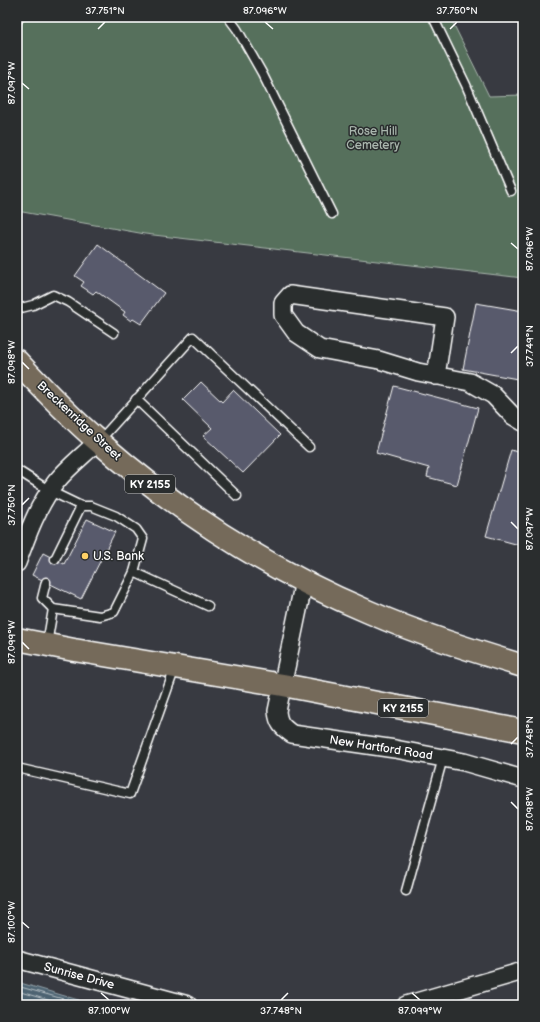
<svg xmlns="http://www.w3.org/2000/svg" width="540" height="1022" viewBox="0 0 540 1022" font-family="'Balsamiq Sans',sans-serif">
  <rect width="100%" height="100%" fill="#383a41"/>
  <filter id="ink" filterUnits="userSpaceOnUse"><feTurbulence type="fractalNoise" baseFrequency=".025" numOctaves="2"/><feDisplacementMap in="SourceGraphic" scale="8" xChannelSelector="R" yChannelSelector="G"/><feConvolveMatrix kernelMatrix="1 2 1 2 8 2 1 2 1" color-interpolation-filters="sRGB"/></filter>
  <g filter="url(#ink)">
    <polygon fill="#566f5c" stroke="#aab7ae" points="17,17 450,17 489,96 523,95 523,278 145,234 17,211"/>
    <polygon fill="#4d6472" stroke="#94a2aa" points="17,982 75,999 79,1000 85,1005 17,1005"/>
    <g fill="none" stroke-linecap="round" stroke-linejoin="round">
      <g stroke="#b8c1c7" stroke-width="1">
        <polyline points="17,986 74,1002 79,1005"/>
        <polyline points="17,991 65,1005"/>
      </g>
    </g>
    <g fill="#595a6c" stroke="#fff">
      <polygon points="98,244 164,293 141,324 133,319 131,321 123,315 125,312 96,291 93,294 81,286 84,282 75,276"/>
      <polygon points="476,303 523,311 523,380 463,369"/>
      <polygon points="201,382 222,402 233,390 280,435 243,473 203,436 212,428 183,400"/>
      <polygon points="394,386 478,408 457,485 427,477 429,468 376,453"/>
      <polygon points="511,450 523,454 523,546 486,536"/>
      <polygon points="87,519 115,532 81,599 32,575 43,553 64,564"/>
    </g>
    <g fill="none" stroke-linecap="round" stroke-linejoin="round">
      <defs>
        <g id="service">
          <polyline points="228,17 237,29 262,73 332,214"/>
          <polyline points="433,17 466,85 511,191"/>
          <polyline points="17,21 20,17"/>
          <polyline points="17,309 33,305 53,295 68,302 114,333"/>
          <polyline points="136,399 237,496"/>
          <polyline points="99,441 193,337 309,447"/>
          <polyline points="17,470 50,491 81,506 91,506 116,516 136,529 143,539 134,572 114,612 100,616 53,609 42,598 46,582"/>
          <polyline points="55,559 81,506"/>
          <polyline points="134,572 208,606"/>
          <polyline points="47,644 53,609"/>
          <polyline points="17,768 130,794 175,668"/>
          <polyline points="406,891 443,758"/>
        </g>
        <g id="minor">
          <polyline points="436,376 445,317 290,295 283,303 283,315 296,333 320,349 379,360 418,372 470,382 493,395 513,416 523,422"/>
          <path d="M 17,563 C 27,535 38,505 56,482 C 68,467 84,455 98,441"/>
          <path d="M 304,581 L 277,711 C 278,723 282,727 292,734 L 395,749 L 464,762 L 523,779"/>
          <polyline points="17,959 188,1005"/>
          <polyline points="406,1005 523,971"/>
        </g>
        <g id="primary">
          <path d="M 17,361 C 43,389 70,417 99,442 C 179,512 271,571 369,612 C 419,634 471,650 523,666"/>
          <polyline points="17,639 74,650 283,685 523,731"/>
        </g>
      </defs>
      <use href="#service" stroke="#fff" stroke-width="11"/>
      <use href="#minor" stroke="#fff" stroke-width="20"/>
      <use href="#primary" stroke="#fff" stroke-width="25"/>
      <use href="#service" stroke="#2a2d2e" stroke-width="8"/>
      <use href="#minor" stroke="#2a2d2e" stroke-width="17"/>
      <use href="#primary" stroke="#746a5a" stroke-width="22"/>
    </g>
  </g>
  <path fill="none" stroke="#fff" stroke-width="1.5" d="M 265,22 L 273,29M 98,29 L 105,22M 450,29 L 457,22M 22,83 L 29,89M 511,243 L 518,249M 511,353 L 518,346M 22,362 L 29,369M 22,505 L 29,498M 511,522 L 518,529M 22,642 L 29,649M 511,744 L 518,737M 511,802 L 518,809M 22,922 L 29,928M 101,993 L 109,1000M 412,993 L 420,1000M 281,1000 L 288,993"/>
  <circle fill="#ffd166" stroke="#2a2d2e" stroke-width="1.5" cx="85" cy="556" r="4"/>
  <g text-anchor="middle" dominant-baseline="central" stroke-width="3" stroke-linejoin="round" paint-order="stroke">
    <g fill="#2a2d2e" stroke="#bfc0c0" stroke-width="1">
      <rect x="125" y="475" width="50" height="18" rx="3"/>
      <rect x="378" y="699" width="50" height="18" rx="3"/>
    </g>
    <g font-size="11" font-weight="bold" fill="#fff">
      <text x="150" y="484">KY 2155</text>
      <text x="403" y="708">KY 2155</text>
    </g>
    <g font-size="12" fill="#aab7ae" stroke="#2a2d2e">
      <text x="373" y="131">Rose Hill<tspan x="373" dy="14">Cemetery</tspan></text>
    </g>
    <g font-size="12" fill="#fff" stroke="#2a2d2e">
      <text transform="translate(79 421) rotate(43)">Breckenridge Street</text>
      <text transform="translate(381 748) rotate(9)">New Hartford Road</text>
      <text transform="translate(79 976) rotate(15)">Sunrise Drive</text>
    </g>
    <g font-size="12" fill="#fff" stroke="#2a2d2e" text-anchor="start">
      <text x="93" y="556">U.S. Bank</text>
    </g>
  </g>
  <rect width="540" height="1022" fill="none" stroke="#2a2d2e" stroke-width="44"/>
  <rect x="22" y="22" width="496" height="978" fill="none" stroke="#fff" stroke-width="1.5"/>
  <g font-size="10" text-anchor="middle" fill="#fff">
    <text x="105" y="14">37.751°N</text>
    <text x="265" y="14">87.096°W</text>
    <text x="457" y="14">37.750°N</text>
    <text transform="translate(11 83) rotate(-90)" y="4">87.097°W</text>
    <text transform="translate(529 249) rotate(-90)" y="4">87.096°W</text>
    <text transform="translate(529 346) rotate(-90)" y="4">37.749°N</text>
    <text transform="translate(11 362) rotate(-90)" y="4">87.098°W</text>
    <text transform="translate(11 505) rotate(-90)" y="4">37.750°N</text>
    <text transform="translate(529 529) rotate(-90)" y="4">87.097°W</text>
    <text transform="translate(11 642) rotate(-90)" y="4">87.099°W</text>
    <text transform="translate(529 737) rotate(-90)" y="4">37.748°N</text>
    <text transform="translate(529 809) rotate(-90)" y="4">87.098°W</text>
    <text transform="translate(11 922) rotate(-90)" y="4">87.100°W</text>
    <text x="109" y="1014">87.100°W</text>
    <text x="281" y="1014">37.748°N</text>
    <text x="420" y="1014">87.099°W</text>
  </g>
</svg>
